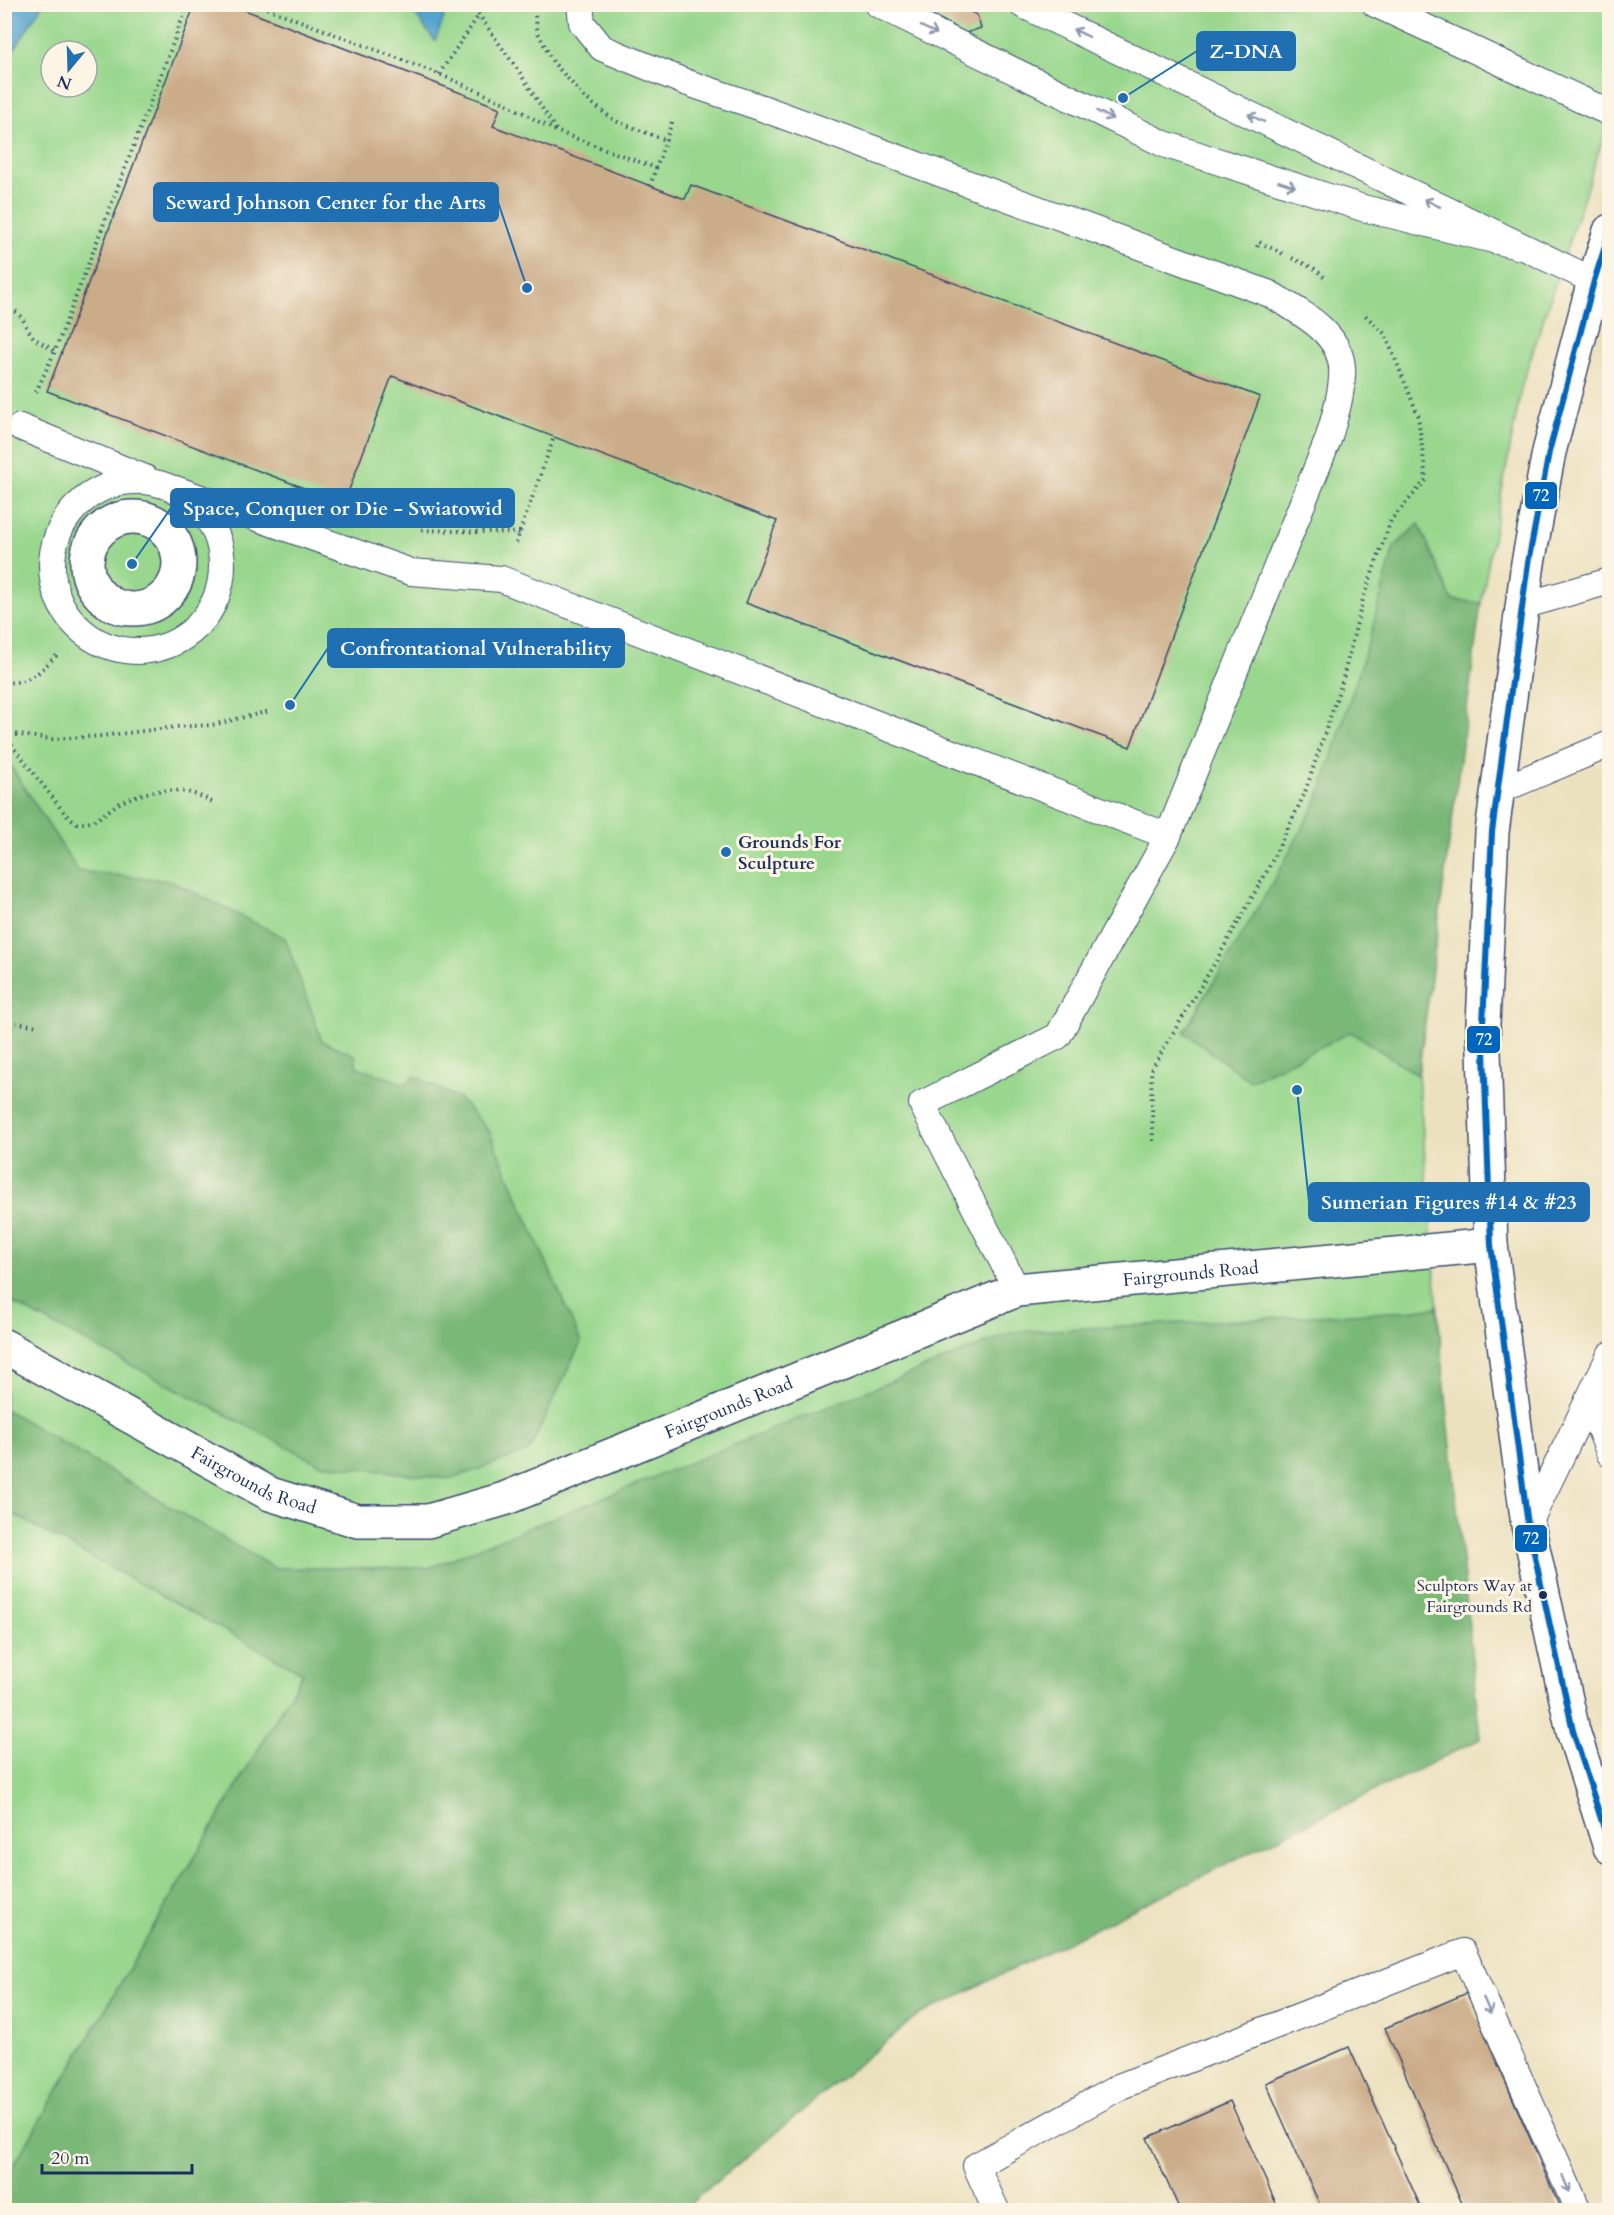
<svg xmlns="http://www.w3.org/2000/svg" width="1614" height="2215" viewBox="0 0 1614 2215" font-family="Cardo,serif">
  <rect width="100%" height="100%" fill="#fcf5e5"/>
  <filter id="ink" filterUnits="userSpaceOnUse"><feTurbulence type="fractalNoise" baseFrequency=".0167" numOctaves="2"/><feDisplacementMap in="SourceGraphic" scale="12" xChannelSelector="R" yChannelSelector="G"/><feConvolveMatrix kernelMatrix="1 2 1 2 8 2 1 2 1" color-interpolation-filters="sRGB"/></filter>
  <filter id="wash" filterUnits="userSpaceOnUse"><feTurbulence type="fractalNoise" baseFrequency=".008" numOctaves="4" result="noise"/><feDisplacementMap in="SourceGraphic" scale="24" xChannelSelector="R" yChannelSelector="G"/><feGaussianBlur stdDeviation="1.35" result="paint"/><feColorMatrix in="noise" values="0 0 0 0 0 0 0 0 0 0 0 0 0 0 0 0 0 1.4 0 .05"/><feComposite in="paint" operator="in"/></filter>
  <g filter="url(#wash)">
    <rect width="100%" height="100%" fill="#ece1bf"/>
    <path fill="#98d78d" stroke="#5a8376" stroke-width="1.5" fill-rule="evenodd" d="M 5,5 L 1609,5 L 1609,120 L 1522,384 L 1476,629 L 1418,1075 L 1443,1370 L 303,1673 L 5,2180 ZM 51,51 L 87,51 L 87,87 L 51,87 Z"/>
    <g fill="#7ab878" stroke="#4a746b" stroke-width="1.5">
      <polygon points="1419,524 1452,600 1481,603 1418,1075 1351,1032 1250,1081 1184,1032 1275,879 1319,797 1370,637 1394,547"/>
      <polygon points="5,757 78,871 171,881 285,938 322,1041 355,1055 357,1067 406,1084 414,1076 460,1099 489,1131 581,1342 529,1451 451,1479 320,1464 5,1299"/>
      <polygon points="1437,1307 1480,1739 917,2016 682,2210 5,2210 5,2180 303,1673 5,1510 5,1409 274,1568 429,1568 1013,1332 1408,1311"/>
    </g>
    <g fill="#52a3cd" stroke="#366996" stroke-width="1.5">
      <polygon points="5,4 42,5 19,42 5,62"/>
      <polygon points="408,5 437,5 444,17 435,41"/>
    </g>
    <g id="blocks">
      <g fill="#cbac88">
        <polygon points="195,4 229,4 500,108 493,126 685,199 691,185 1260,397 1130,747 746,603 777,521 392,376 344,503 47,391"/>
        <polygon points="916,4 955,4 977,15 981,28 966,33 919,8"/>
        <polygon points="1467,1993 1561,2210 1465,2210 1385,2028"/>
        <polygon points="1349,2047 1422,2210 1322,2210 1266,2083"/>
        <polygon points="1230,2101 1279,2210 1180,2210 1147,2138"/>
      </g>
    </g>
  </g>
  <g filter="url(#ink)">
    <use href="#blocks" fill-opacity="0" stroke="#3a4a6d" stroke-width="1.5"/>
    <g fill="none" stroke-linecap="round" stroke-linejoin="round">
      <defs>
        <g id="service">
          <path d="M 580,4 L 582,23 L 602,48 L 685,82 L 762,108 L 1270,294 C 1301,313 1346,334 1342,377 C 1341,398 1334,419 1328,440 L 1168,836 L 1058,1036 L 922,1104 L 1017,1290"/>
          <polyline points="877,4 1164,144 1363,208 1522,247"/>
          <polyline points="1021,4 1594,281"/>
          <polyline points="1375,4 1610,113"/>
          <polyline points="20,427 145,478"/>
          <circle cx="137" cy="566" r="85"/>
          <polyline points="175,489 411,572 501,579 1168,836"/>
          <polyline points="1522,606 1610,581"/>
          <polyline points="1498,791 1610,744"/>
          <polyline points="1588,1400 1610,1454"/>
          <polyline points="1528,1525 1610,1355"/>
          <polyline points="996,2210 976,2166 1121,2086 1463,1952 1578,2210"/>
        </g>
        <circle id="pedestrian" cx="133" cy="563" r="46"/>
        <g id="minor">
          <path id="s1" d="M 4,1346 L 270,1494 L 358,1521 L 428,1521 L 504,1499 L 1017,1290 L 1491,1245"/>
        </g>
        <polyline id="tertiary" points="1610,231 1594,281 1549,452 1528,563 1492,832 1483,1024 1491,1245 1528,1525 1573,1731 1610,1847"/>
      </defs>
      <use href="#service" stroke="#3a4a6d" stroke-width="28"/>
      <use href="#pedestrian" stroke="#3a4a6d" stroke-width="36"/>
      <use href="#minor" stroke="#3a4a6d" stroke-width="36"/>
      <use href="#tertiary" stroke="#3a4a6d" stroke-width="36"/>
      <g stroke="#3a4a6d" stroke-width="4" stroke-dasharray="1.5 4.5" stroke-linecap="butt">
        <polyline points="256,4 439,74 505,103 556,131 656,168"/>
        <polyline points="471,4 520,73 556,130"/>
        <polyline points="533,4 538,33 553,62 584,97 615,121 666,140"/>
        <polyline points="439,74 479,15"/>
        <polyline points="650,186 673,119"/>
        <polyline points="1257,247 1259,242 1285,255"/>
        <polyline points="1292,258 1315,269 1326,279"/>
        <path d="M 4,308 C 23,310 22,322 31,334 C 35,341 48,346 55,351"/>
        <polyline points="36,392 55,351 188,4"/>
        <polyline points="422,530 520,533"/>
        <polyline points="516,543 554,437"/>
        <path d="M 4,683 C 34,681 37,674 58,654"/>
        <polyline points="4,733 52,739 102,736 176,727 212,725 270,711"/>
        <path d="M 4,735 L 66,815 L 77,823 C 100,825 106,808 126,800 C 155,787 188,786 215,804"/>
        <polyline points="4,1021 38,1026"/>
        <polyline points="1153,1141 1151,1070 1216,961 1267,871 1304,795 1342,682 1363,599 1391,520 1426,480 1418,415 1385,334 1365,315"/>
      </g>
      <use href="#service" stroke="#fff" stroke-width="26"/>
      <use href="#pedestrian" stroke="#fff" stroke-width="33"/>
      <use href="#minor" stroke="#fff" stroke-width="33"/>
      <use href="#tertiary" stroke="#fff" stroke-width="33"/>
      <defs>
        <polyline id="bus-1" points="1610,231 1594,281 1549,452 1528,563 1492,832 1483,1024 1491,1245 1528,1525 1573,1731 1610,1847"/>
      </defs>
      <use href="#bus-1" stroke="#fcf5e5" stroke-width="10"/>
      <use href="#bus-1" stroke="#0065bd" stroke-width="6"/>
    </g>
    <defs><path id="oneway-shaft" d="M-6 0H5M1.5-3L5.5 0L1.5 3" fill="none" stroke-width="1.6" stroke-linecap="round" stroke-linejoin="round" transform="scale(1.5)"/></defs>
    <g stroke="#8d97ae">
      <use href="#oneway-shaft" transform="translate(929 30) rotate(26)"/>
      <use href="#oneway-shaft" transform="translate(1081 33) rotate(-154)"/>
      <use href="#oneway-shaft" transform="translate(1105 115) rotate(26)"/>
      <use href="#oneway-shaft" transform="translate(1256 118) rotate(-154)"/>
      <use href="#oneway-shaft" transform="translate(1287 184) rotate(18)"/>
      <use href="#oneway-shaft" transform="translate(1432 203) rotate(-154)"/>
      <use href="#oneway-shaft" transform="translate(1487 2006) rotate(66)"/>
      <use href="#oneway-shaft" transform="translate(1566 2184) rotate(66)"/>
    </g>
  </g>
  <circle fill="#1f6fb2" stroke="#fcf5e5" stroke-width="2" cx="726" cy="852" r="6"/>
  <circle fill="#1b2f5e" stroke="#fcf5e5" stroke-width="2" cx="1543" cy="1595" r="5"/>
  <g text-anchor="middle" dominant-baseline="central" stroke-width="6" stroke-linejoin="round" paint-order="stroke">
    <g font-size="16" fill="#1b2f5e" stroke="#fcf5e5" text-anchor="end">
      <text x="1532" y="1586">Sculptors Way at<tspan x="1532" dy="21">Fairgrounds Rd</tspan></text>
    </g>
    <g font-size="18" font-weight="bold" fill="#1b2f5e" stroke="#fcf5e5" text-anchor="start">
      <text x="738" y="842">Grounds For<tspan x="738" dy="21">Sculpture</tspan></text>
    </g>
    <g font-size="18" fill="#1b2f5e" stroke="#fcf5e5">
      <text stroke="none"><textPath href="#s1" startOffset="1274">Fairgrounds Road</textPath></text>
      <text stroke="none"><textPath href="#s1" startOffset="788">Fairgrounds Road</textPath></text>
      <text stroke="none"><textPath href="#s1" startOffset="284">Fairgrounds Road</textPath></text>
    </g>
  </g>
  <path fill="none" stroke="#1f6fb2" stroke-width="2" d="M1123 98L1197 51M527 288L498 202M132 564L171 508M290 705L328 648M1297 1090L1309 1202"/>
  <g fill="#1f6fb2" stroke="#fcf5e5" stroke-width="2">
    <circle cx="1123" cy="98" r="6"/>
    <circle cx="527" cy="288" r="6"/>
    <circle cx="132" cy="564" r="6"/>
    <circle cx="290" cy="705" r="6"/>
    <circle cx="1297" cy="1090" r="6"/>
  </g>
  <g fill="#1f6fb2" stroke="#1f6fb2" stroke-width="2">
    <rect x="1197" y="32" width="98" height="38" rx="6"/>
    <rect x="154" y="183" width="344" height="38" rx="6"/>
    <rect x="171" y="489" width="343" height="38" rx="6"/>
    <rect x="328" y="629" width="296" height="38" rx="6"/>
    <rect x="1309" y="1183" width="280" height="38" rx="6"/>
  </g>
  <g font-size="20" text-anchor="middle" font-weight="bold" fill="#fff">
    <text x="1246" y="58">Z-DNA</text>
    <text x="326" y="209">Seward Johnson Center for the Arts</text>
    <text x="343" y="515">Space, Conquer or Die - Swiatowid</text>
    <text x="476" y="655">Confrontational Vulnerability</text>
    <text x="1449" y="1209">Sumerian Figures #14 &amp; #23</text>
  </g>
  <g stroke="#fcf5e5" stroke-width="2">
    <rect x="1524" y="481" width="34" height="29" rx="6" fill="#0065bd"/>
    <rect x="1466" y="1025" width="35" height="29" rx="6" fill="#0065bd"/>
    <rect x="1514" y="1524" width="34" height="29" rx="6" fill="#0065bd"/>
  </g>
  <g font-size="16" text-anchor="middle" font-weight="bold" fill="#fff">
    <text x="1541" y="501">72</text>
    <text x="1484" y="1045">72</text>
    <text x="1531" y="1544">72</text>
  </g>
  <rect width="1614" height="2215" fill="none" stroke="#fcf5e5" stroke-width="24"/>
  <g transform="translate(69 69) rotate(199)"><circle r="28" fill="#fcf5e5" stroke="#a2a6af" stroke-width="1.5"/>
  <path d="M0-4.5L10 22L0 15L-10 22Z" fill="#1f6fb2"/>
  <text y="-9" font-size="16" font-weight="bold" text-anchor="middle" fill="#1b2f5e">N</text>
  </g>
  <path d="M42 2164v9h150v-9" fill="none" stroke="#1b2f5e" stroke-width="3"/>
  <text x="51" y="2164" font-size="18" fill="#1b2f5e" stroke="#fcf5e5" stroke-width="4.5" paint-order="stroke">20 m</text>
</svg>
